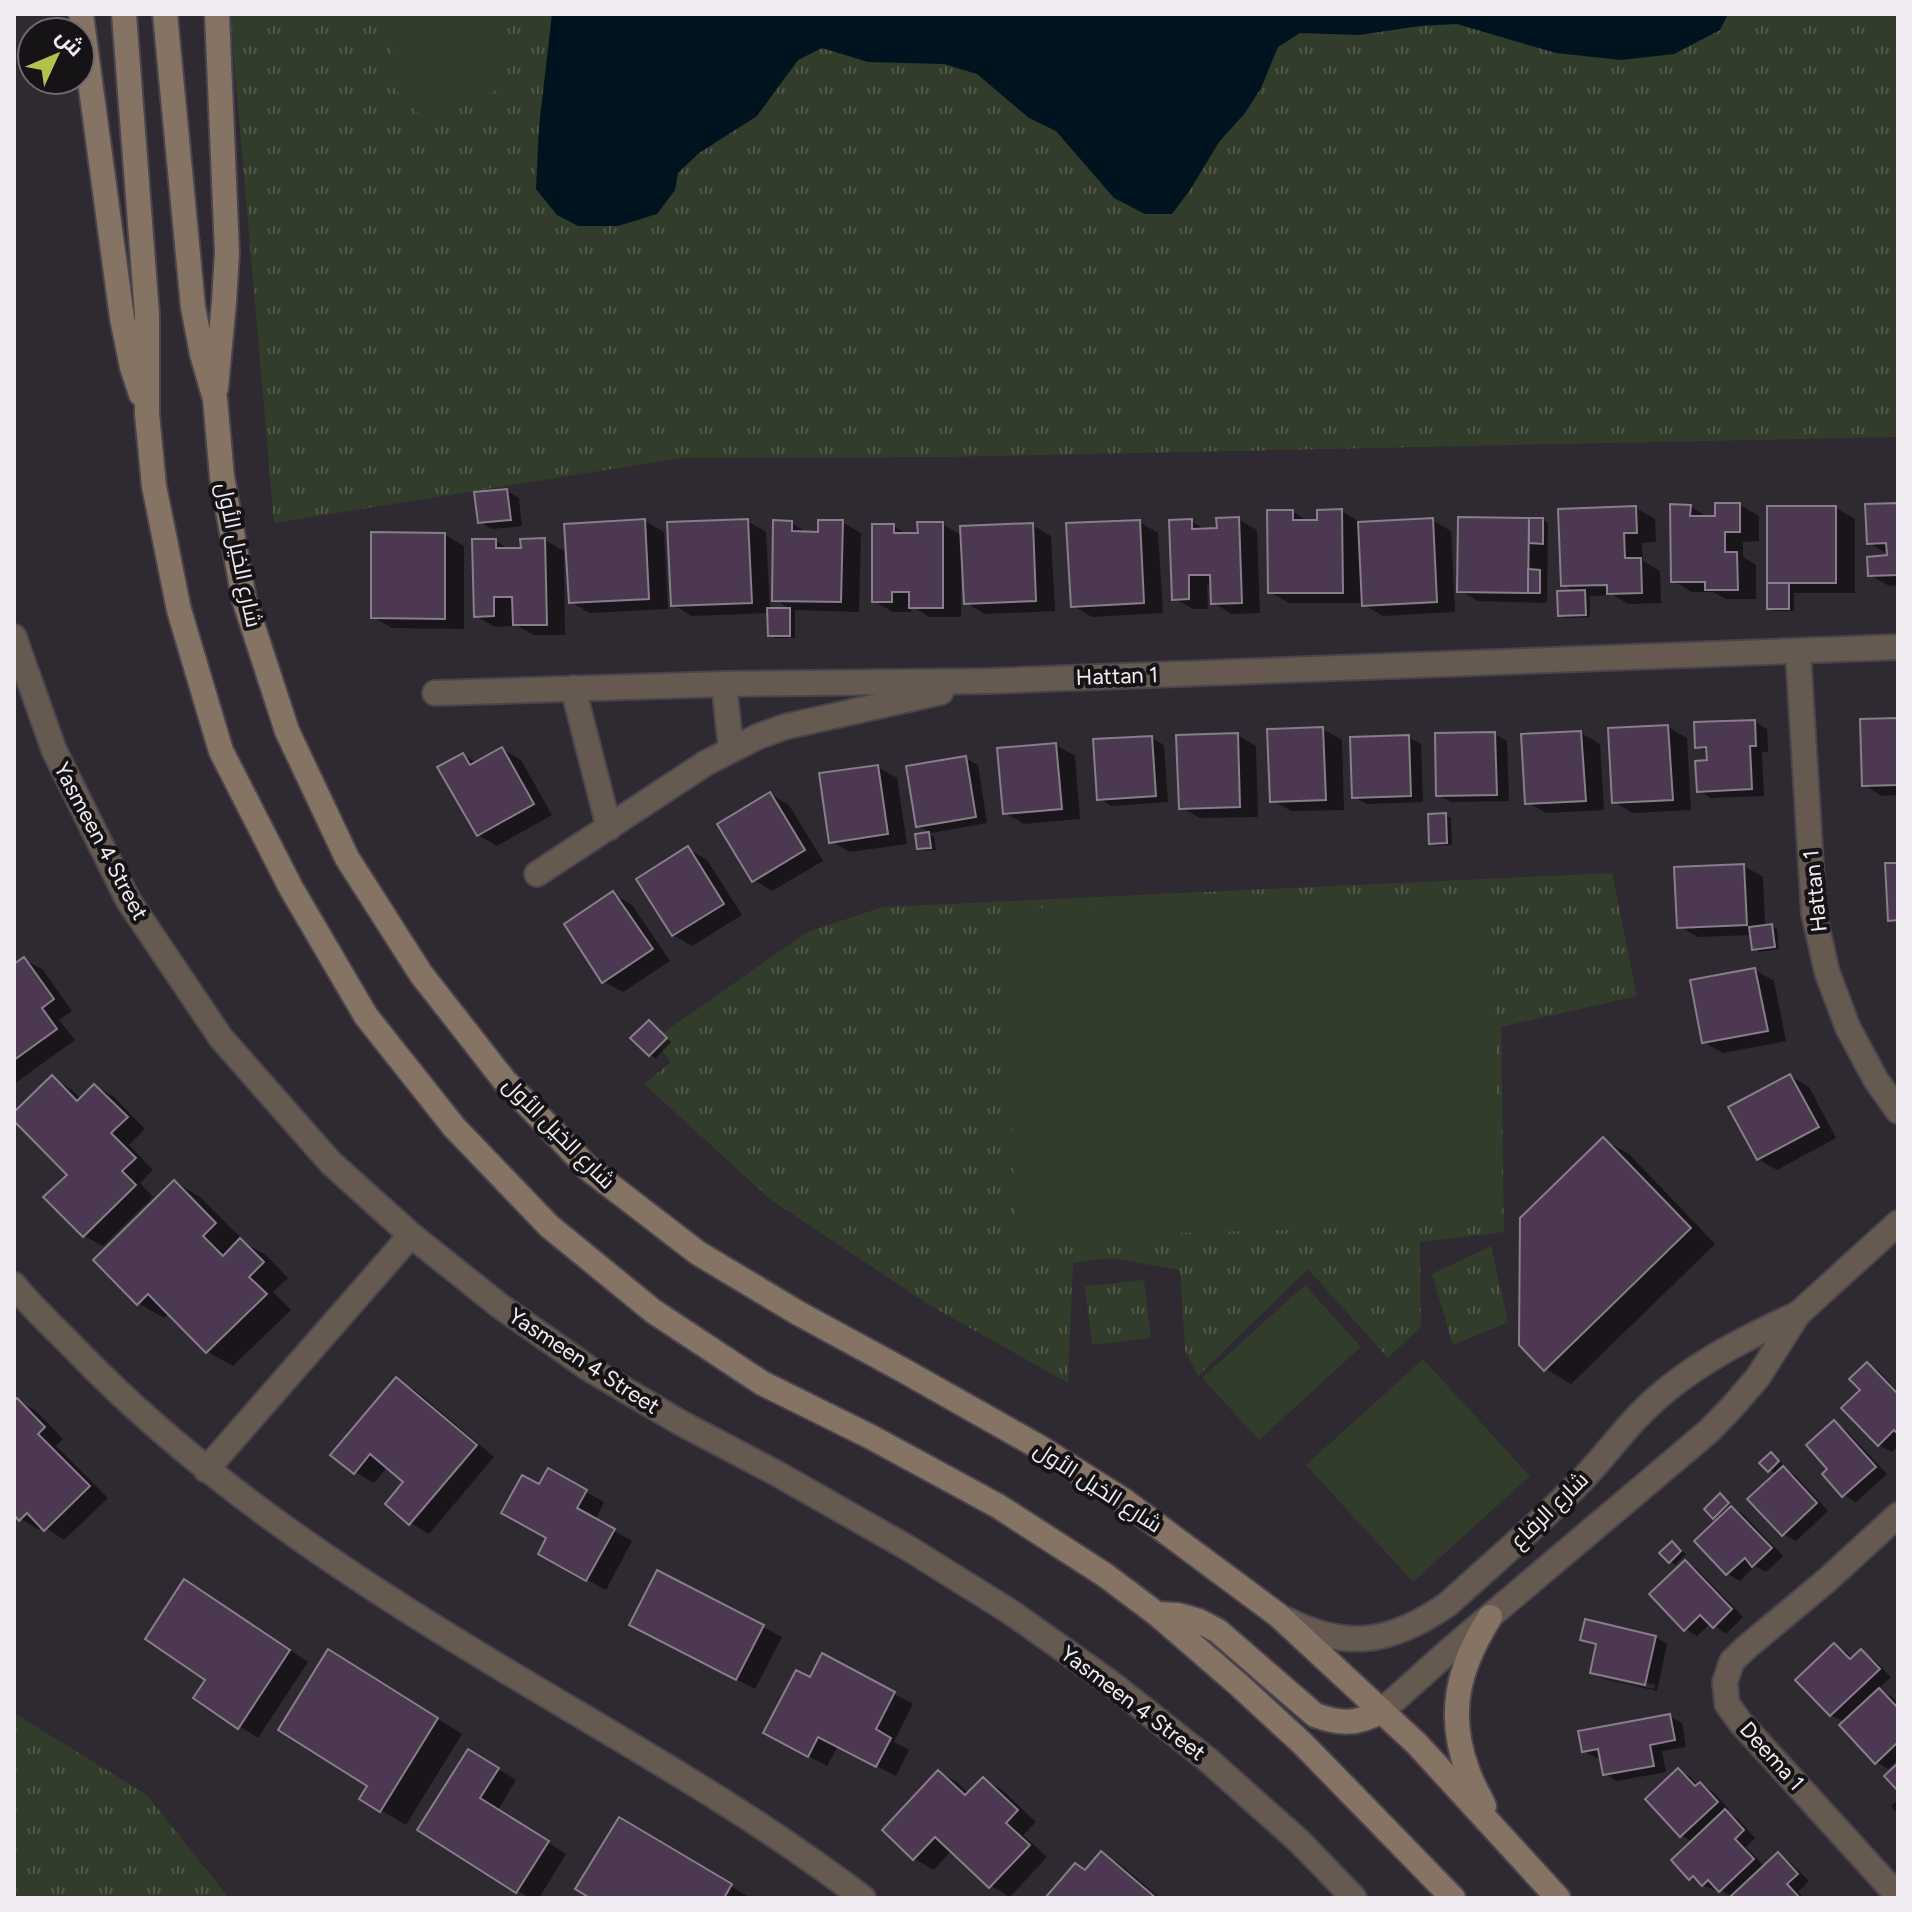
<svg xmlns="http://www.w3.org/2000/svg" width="1912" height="1912" viewBox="0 0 1912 1912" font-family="Figtree,Cairo,sans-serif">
  <defs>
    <pattern id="grass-tufts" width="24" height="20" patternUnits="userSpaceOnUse" patternTransform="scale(2)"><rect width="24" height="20" fill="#323c2a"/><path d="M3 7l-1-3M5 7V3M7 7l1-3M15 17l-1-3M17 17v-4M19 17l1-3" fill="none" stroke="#505849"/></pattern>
  </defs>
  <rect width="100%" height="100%" fill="#2f2931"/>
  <g fill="url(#grass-tufts)">
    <polygon points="230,14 1898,14 1898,437 946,457 681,458 274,523"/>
    <polygon points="1612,873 1637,996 1501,1027 1504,1232 1420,1242 1421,1327 1388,1358 1308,1269 1198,1376 1185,1350 1180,1270 1110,1258 1073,1263 1068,1383 931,1306 770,1199 644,1084 671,1062 653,1040 807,932 883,907"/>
    <polygon points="1491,1246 1508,1322 1453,1345 1432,1274"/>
    <polygon points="1144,1280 1151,1338 1092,1345 1085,1286"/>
    <polygon points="14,1713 147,1795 229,1898 14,1898"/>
  </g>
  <g fill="#323c2a">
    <polygon points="381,14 500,14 495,37 506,65 502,86 479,102 424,119 387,81 395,58"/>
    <polygon points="1490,894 1502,1223 1016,1238 1004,909"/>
    <polygon points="1305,1285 1361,1347 1259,1440 1202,1378"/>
    <polygon points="1423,1359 1530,1476 1413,1582 1306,1465"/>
  </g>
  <polygon fill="#001420" points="552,14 1728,14 1720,30 1674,54 1621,60 1556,53 1457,24 1420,26 1359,35 1300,33 1278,47 1261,88 1245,113 1219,142 1190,190 1172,214 1145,214 1114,198 1056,131 1029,118 977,74 944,64 868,62 822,48 798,60 757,116 699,153 678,173 675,190 657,214 618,226 578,226 557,215 536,189 539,127"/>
  <g fill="#0007" fill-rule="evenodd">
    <polygon points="507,491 519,498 522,526 492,529 480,522"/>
    <polygon points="1740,505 1759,516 1759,541 1743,542 1743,557 1756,565 1756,599 1726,599 1713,592 1692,592 1673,581 1690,506 1709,518 1717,518"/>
    <polygon points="1898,505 1898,585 1889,586 1870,575 1893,557 1869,543"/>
    <polygon points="1636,508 1655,519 1656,542 1642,543 1643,561 1660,571 1661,603 1628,604 1613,595 1590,596 1590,617 1565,618 1560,614 1576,592 1563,585"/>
    <polygon points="1836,508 1855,519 1855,593 1794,593 1794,611 1774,611 1769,608"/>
    <polygon points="1341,511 1360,522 1432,520 1451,531 1455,612 1383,616 1364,605 1364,603 1289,603 1270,592 1293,512 1310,522 1319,522"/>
    <polygon points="1238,519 1257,530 1260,613 1232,614 1213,603 1212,585 1207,585 1208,609 1193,609 1174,598 1191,521 1206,530 1219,530"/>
    <polygon points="1460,519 1543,520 1548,523 1547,603 1478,601 1459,590"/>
    <polygon points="645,521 664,532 668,609 590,613 571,602"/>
    <polygon points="747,521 766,532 770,610 792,610 774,599 791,523 810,534 819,534 842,522 861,533 859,612 795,610 795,638 775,638 770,635 769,613 692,616 673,605"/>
    <polygon points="1139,522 1158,533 1163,613 1092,617 1073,606"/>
    <polygon points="942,524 963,536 1032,525 1051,536 1055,611 985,614 966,603 965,572 961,572 961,617 930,617 911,606 911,612 893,612 874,601 893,526 909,535 920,535"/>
    <polygon points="445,535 464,546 464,629 392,628 373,617"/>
    <polygon points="545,540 564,551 565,635 534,635 512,623 512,626 495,627 476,616 496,541 510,550 523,550"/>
    <polygon points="1898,720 1898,795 1882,796 1864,785"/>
    <polygon points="1755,722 1767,729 1768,752 1762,752 1764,796 1711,798 1699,791 1709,762 1709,753 1697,746"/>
    <polygon points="1668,727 1687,738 1691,810 1633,813 1614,802"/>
    <polygon points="1323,729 1342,740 1344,810 1291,811 1272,800"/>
    <polygon points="1581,733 1600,744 1604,810 1546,813 1527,802"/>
    <polygon points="1495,734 1507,741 1509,801 1451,802 1438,795"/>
    <polygon points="1237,735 1256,746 1258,817 1200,818 1181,807"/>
    <polygon points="1408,737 1421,744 1423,802 1367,804 1354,797"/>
    <polygon points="1152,738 1164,745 1168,802 1111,806 1099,799"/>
    <polygon points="1056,745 1075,756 1080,819 1024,824 1005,813"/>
    <polygon points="502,749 521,760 552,815 497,846 478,835 463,755 477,763"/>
    <polygon points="965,758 978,765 987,823 931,833 918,826"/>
    <polygon points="878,767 897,778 907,844 850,852 831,841"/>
    <polygon points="770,794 789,805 823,861 772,891 754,880"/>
    <polygon points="1445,815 1451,818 1452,845 1437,846 1431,843"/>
    <polygon points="929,834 934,837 936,850 924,851 919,848"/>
    <polygon points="688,849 707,860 742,915 692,946 673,935"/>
    <polygon points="1744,866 1763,877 1765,927 1771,926 1777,929 1779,949 1759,952 1754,948 1752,935 1698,937 1679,926"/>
    <polygon points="613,894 632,905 670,961 623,992 604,982"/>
    <polygon points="24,959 43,970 72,1011 59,1020 75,1040 14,1084 14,964"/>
    <polygon points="1755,970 1774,981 1786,1041 1723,1053 1704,1042"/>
    <polygon points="649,1022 671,1042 656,1058 650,1055"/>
    <polygon points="1790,1076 1809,1087 1836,1138 1777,1170 1758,1159"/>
    <polygon points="52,1078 71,1089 81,1099 95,1086 114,1097 145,1129 129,1145 153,1170 140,1183 153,1197 103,1246 84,1236 69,1175 14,1118 14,1115"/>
    <polygon points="1603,1140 1629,1154 1715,1244 1571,1384 1546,1369"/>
    <polygon points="175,1182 200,1197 241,1238 239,1240 266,1255 288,1278 273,1292 291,1310 233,1366 208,1352 169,1313 164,1318 138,1303"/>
    <polygon points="1867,1364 1879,1371 1898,1391 1898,1445 1892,1452 1879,1445 1844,1408 1862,1390"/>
    <polygon points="396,1379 415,1390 494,1457 429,1534 411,1523 387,1504 406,1482 388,1466 374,1483 355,1472"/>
    <polygon points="17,1400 36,1411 63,1439 56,1446 108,1498 64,1540 43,1526 39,1530 21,1519 14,1512 14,1404"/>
    <polygon points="1834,1423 1846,1430 1887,1474 1856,1502 1844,1495 1830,1469"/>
    <polygon points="1771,1454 1783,1464 1781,1467 1795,1475 1828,1511 1796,1541 1783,1534 1776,1474 1769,1470"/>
    <polygon points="548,1471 604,1502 595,1520 632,1541 606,1590 540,1554 549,1538 540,1487"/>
    <polygon points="1721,1496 1733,1507 1732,1508 1744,1515 1783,1556 1766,1572 1755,1566 1740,1581 1728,1574 1697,1541 1719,1520 1714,1517"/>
    <polygon points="1672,1543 1686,1554 1675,1565 1670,1561"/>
    <polygon points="1685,1562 1697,1569 1743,1617 1726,1634 1711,1623 1697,1636 1685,1629"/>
    <polygon points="203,1593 308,1662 258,1738 196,1698 208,1679"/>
    <polygon points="763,1627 782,1637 755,1689 650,1635"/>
    <path d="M 1655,1637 L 1667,1644 L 1657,1691 L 1604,1679 L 1592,1672 L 1597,1647 L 1582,1639 ZM 1603,1674 L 1655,1685 L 1654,1689 L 1603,1678 Z"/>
    <polygon points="1834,1645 1847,1652 1853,1659 1861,1652 1873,1659 1891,1677 1878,1689 1892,1697 1898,1704 1898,1760 1888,1769 1876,1762 1845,1722 1831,1715"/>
    <polygon points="823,1656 913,1704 894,1742 909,1750 896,1776 838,1746 827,1766 784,1743 810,1680"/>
    <polygon points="354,1667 462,1734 406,1825 362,1799 370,1785"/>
    <polygon points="1669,1716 1682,1723 1686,1747 1662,1751 1666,1772 1617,1781 1605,1774 1601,1757 1596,1758 1584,1751"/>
    <polygon points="487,1762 516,1780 498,1810 566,1854 539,1898 530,1898 518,1891 420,1829"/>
    <polygon points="1678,1770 1691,1777 1698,1786 1700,1784 1712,1791 1729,1809 1726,1812 1738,1819 1755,1838 1746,1847 1765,1867 1778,1855 1790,1862 1809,1881 1798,1892 1804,1898 1735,1898 1719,1889 1716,1891 1690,1878 1693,1842 1681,1835"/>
    <polygon points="939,1772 958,1783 969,1794 983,1779 1002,1790 1036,1822 1023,1835 1047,1857 1010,1897 991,1886 952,1850 934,1870 915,1859 884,1830"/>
    <polygon points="1898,1800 1898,1814 1891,1806"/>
    <polygon points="619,1820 749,1897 749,1898 594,1898"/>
    <polygon points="1102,1854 1120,1864 1160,1898 1047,1898 1086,1871"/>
  </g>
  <g fill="#4c3951" stroke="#867e88" stroke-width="2">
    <polygon points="507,489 511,520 478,523 474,492"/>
    <polygon points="1715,503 1740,503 1740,532 1725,532 1725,552 1737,552 1738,590 1705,590 1705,582 1671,582 1670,504 1691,505 1690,516 1715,516"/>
    <polygon points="1898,503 1898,575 1868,576 1867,557 1887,555 1886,543 1867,544 1865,504"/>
    <polygon points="1636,506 1637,533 1624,533 1625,558 1641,558 1642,593 1607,594 1607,585 1561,586 1558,509"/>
    <rect x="1767" y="506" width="69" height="77"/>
    <polygon points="1342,509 1343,593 1268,593 1267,510 1293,510 1293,520 1317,520 1317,510"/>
    <polygon points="1239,517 1242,603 1211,604 1210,575 1189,575 1189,599 1172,600 1169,520 1192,519 1192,529 1217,528 1216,518"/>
    <polygon points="1458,517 1529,518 1528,593 1457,592"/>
    <polygon points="1433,518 1437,602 1362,606 1358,522"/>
    <polygon points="1529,518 1543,518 1543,544 1529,543"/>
    <polygon points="645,519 649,599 569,603 564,524"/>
    <polygon points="748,519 752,603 671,606 667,522"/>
    <polygon points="773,520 792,521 792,531 818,532 818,520 843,520 841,602 772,601"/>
    <polygon points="1140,520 1144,603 1071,607 1066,523"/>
    <polygon points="917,522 943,522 943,608 909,608 909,592 892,592 892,602 872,602 872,524 894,524 894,533 918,533"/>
    <polygon points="1033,523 1036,601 964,604 960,526"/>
    <polygon points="371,532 445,533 445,619 371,618"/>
    <polygon points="545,538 547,625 513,625 512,597 494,597 494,616 474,617 472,539 496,539 496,548 521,548 520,539"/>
    <polygon points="1528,569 1540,570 1540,593 1528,593"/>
    <rect x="1767" y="583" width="22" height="26"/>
    <polygon points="1585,590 1586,615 1558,616 1557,591"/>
    <polygon points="767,608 790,608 790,636 768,636"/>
    <polygon points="1898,718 1898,785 1862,786 1860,719"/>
    <polygon points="1755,720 1756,746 1750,746 1752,789 1697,792 1695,761 1707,760 1706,747 1695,748 1694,722"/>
    <polygon points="1668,725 1673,800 1612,803 1608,728"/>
    <polygon points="1323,727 1326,800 1270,802 1267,729"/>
    <polygon points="1581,731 1586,801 1525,804 1521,734"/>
    <polygon points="1495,732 1497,795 1436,796 1435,733"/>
    <polygon points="1238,733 1240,807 1179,809 1176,735"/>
    <polygon points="1409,735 1411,796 1352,798 1350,737"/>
    <polygon points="1152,736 1156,796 1097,800 1093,739"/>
    <polygon points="1056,743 1062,809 1003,814 997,748"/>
    <polygon points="502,747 534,804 477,836 437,767 463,753 470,765"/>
    <polygon points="966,756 976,817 916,827 906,766"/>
    <polygon points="878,765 888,834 829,843 819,773"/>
    <polygon points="770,792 805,850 752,882 717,824"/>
    <polygon points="1446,813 1447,843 1429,844 1428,814"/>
    <polygon points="929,832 931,848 917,849 915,834"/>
    <polygon points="688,846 724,904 672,936 636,879"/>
    <polygon points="1885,863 1898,863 1898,920 1888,921"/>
    <polygon points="1744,864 1747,925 1677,928 1674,867"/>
    <polygon points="613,891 653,949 602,983 564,924"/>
    <polygon points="1772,924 1775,947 1752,950 1749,927"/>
    <polygon points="24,957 54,999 42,1008 57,1029 14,1060 14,964"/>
    <polygon points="1755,968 1768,1031 1702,1043 1690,980"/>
    <polygon points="649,1020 667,1038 649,1056 630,1038"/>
    <polygon points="1790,1074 1819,1127 1757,1160 1728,1107"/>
    <polygon points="52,1075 77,1101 94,1084 128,1117 111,1133 136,1158 122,1171 136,1185 83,1237 43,1197 67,1175 14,1121 14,1112"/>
    <polygon points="1603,1137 1691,1228 1544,1371 1519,1345 1520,1218"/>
    <polygon points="174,1180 216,1223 203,1236 223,1256 240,1238 264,1262 249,1277 267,1294 206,1353 148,1294 137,1305 93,1260"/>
    <polygon points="1867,1362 1898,1394 1898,1434 1894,1430 1878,1446 1841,1408 1860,1390 1849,1379"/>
    <polygon points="396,1377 477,1445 409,1525 385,1504 403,1482 370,1454 354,1474 330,1455"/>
    <polygon points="17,1398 45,1427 38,1434 90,1486 44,1531 27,1513 19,1521 14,1515 14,1401"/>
    <polygon points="1834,1420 1876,1467 1842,1497 1822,1474 1827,1469 1806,1445"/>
    <polygon points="1771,1452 1779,1461 1768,1472 1759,1463"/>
    <polygon points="1783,1466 1817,1503 1782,1536 1747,1499"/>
    <polygon points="548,1468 587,1490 577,1508 615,1529 586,1581 538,1554 546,1538 501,1513 522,1475 539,1484"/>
    <polygon points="1720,1493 1729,1503 1713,1519 1704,1509"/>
    <polygon points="1731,1506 1772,1548 1752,1567 1745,1558 1726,1575 1694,1541"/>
    <polygon points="1672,1541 1681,1551 1669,1563 1659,1553"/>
    <polygon points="1685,1560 1732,1609 1713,1628 1700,1615 1684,1631 1649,1594"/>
    <polygon points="657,1570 764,1625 736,1680 629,1625"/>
    <polygon points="184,1579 290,1650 238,1729 193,1698 205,1680 145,1639"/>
    <polygon points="1585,1619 1656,1636 1645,1685 1590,1673 1596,1644 1580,1640"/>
    <polygon points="1834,1643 1850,1659 1861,1649 1880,1669 1830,1716 1795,1680"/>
    <polygon points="328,1649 438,1718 380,1812 359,1799 367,1786 278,1730"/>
    <polygon points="822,1653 895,1692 876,1729 891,1738 876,1767 818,1737 808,1757 763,1733 796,1670 810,1677"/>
    <polygon points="1879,1688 1898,1708 1898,1742 1875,1764 1839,1725"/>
    <polygon points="1670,1714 1675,1740 1650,1745 1654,1766 1603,1775 1598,1749 1582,1752 1578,1731"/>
    <polygon points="468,1749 499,1768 480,1798 549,1841 516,1893 417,1830"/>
    <polygon points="1898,1763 1898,1791 1884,1776"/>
    <polygon points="1678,1768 1695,1786 1700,1782 1718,1802 1680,1837 1645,1799"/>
    <polygon points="938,1770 965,1795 983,1777 1018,1810 1006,1823 1030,1845 989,1888 935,1837 913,1860 882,1830"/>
    <polygon points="1725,1809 1744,1830 1735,1839 1754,1859 1719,1892 1708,1880 1702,1886 1693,1876 1689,1880 1671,1860"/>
    <polygon points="619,1817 732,1884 724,1898 590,1898 575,1889"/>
    <polygon points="1101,1851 1156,1898 1045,1898 1075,1863 1085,1870"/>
    <polygon points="1778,1852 1798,1874 1787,1884 1800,1898 1732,1898 1731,1896"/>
  </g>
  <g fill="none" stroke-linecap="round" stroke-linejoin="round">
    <defs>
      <g id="street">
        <polyline points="14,637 54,750 128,900 221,1038 331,1163 411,1235 500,1306 588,1368 681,1423 776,1473 908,1548 1012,1613 1112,1684 1208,1760 1300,1842 1354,1898"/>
        <polyline points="1798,652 1814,914 1827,972 1848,1028 1876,1080 1898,1111"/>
        <polyline points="724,684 731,749"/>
        <polyline points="573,688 609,828"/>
        <polyline points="435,693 724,684 990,681 1898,647"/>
        <polyline points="537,874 706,763 757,737 784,727 941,692"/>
        <path d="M 14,1285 C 33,1309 56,1329 77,1351 C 190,1468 327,1562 465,1646 C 599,1728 738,1803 863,1898"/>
        <polyline points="206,1470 411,1235"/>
        <polyline points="1898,1515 1826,1581 1748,1646 1732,1661 1725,1682 1727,1704 1740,1722 1898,1896"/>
        <path d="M 1285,1619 C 1347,1651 1392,1643 1448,1604 C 1490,1566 1534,1528 1574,1488 C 1599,1464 1619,1435 1643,1411 C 1687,1367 1743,1339 1798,1314"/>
        <polyline points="1382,1711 1450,1650 1709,1431 1734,1405 1758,1377 1798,1314 1898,1223"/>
      </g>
      <g id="secondary">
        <polyline points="81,14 122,318 132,367 141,394"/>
        <polyline points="124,14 147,314 147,414 154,486 179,610 221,751 291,888 366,1016 454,1127 549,1226 653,1311 762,1383 871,1437 998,1506 1105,1575 1157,1614 1239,1685 1303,1744 1453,1898"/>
        <polyline points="165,14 193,307 202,354 215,399 222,477 244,599 287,731 347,858 421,974 504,1080 590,1170 698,1253 798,1313 901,1369 1039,1447 1123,1500 1278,1615 1417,1744 1558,1898"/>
        <polyline points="216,388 224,302 227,253 217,14"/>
        <path d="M 1157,1614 L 1178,1615 L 1199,1621 L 1218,1631 L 1315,1715 C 1342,1725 1357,1724 1382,1711"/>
        <path d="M 1484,1806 C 1479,1795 1472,1784 1468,1772 C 1446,1714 1458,1668 1490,1617"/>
      </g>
    </defs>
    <use href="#street" stroke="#4a444c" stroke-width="28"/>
    <use href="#secondary" stroke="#4a444c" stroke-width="28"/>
    <use href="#street" stroke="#655950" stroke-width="24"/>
    <use href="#secondary" stroke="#857364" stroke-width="24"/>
  </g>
  <g text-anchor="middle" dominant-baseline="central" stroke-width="8" stroke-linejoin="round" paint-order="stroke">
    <g font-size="22" fill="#f0ecf1" stroke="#161316">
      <text transform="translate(239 555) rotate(78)">شارع الخيل الأول</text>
      <text transform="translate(1117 676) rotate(-2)">Hattan 1</text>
      <text transform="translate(101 841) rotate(62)">Yasmeen 4 Street</text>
      <text transform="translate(1815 891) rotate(-96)">Hattan 1</text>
      <text transform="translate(559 1133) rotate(45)">شارع الخيل الأول</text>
      <text transform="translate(584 1361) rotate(33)">Yasmeen 4 Street</text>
      <text transform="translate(1098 1487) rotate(33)">شارع الخيل الأول</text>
      <text transform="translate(1549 1510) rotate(-44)">شارع الرفاع</text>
      <text transform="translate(1133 1703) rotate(37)">Yasmeen 4 Street</text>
      <text transform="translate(1772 1756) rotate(48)">Deema 1</text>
    </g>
  </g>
  <rect width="1912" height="1912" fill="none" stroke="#f0ecf1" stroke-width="32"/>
  <g transform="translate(56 56) rotate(46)"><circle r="38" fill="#161316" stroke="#6d6a6e" stroke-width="2"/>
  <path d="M0-6L14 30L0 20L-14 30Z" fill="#b5c249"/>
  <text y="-12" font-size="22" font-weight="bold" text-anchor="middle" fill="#f0ecf1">ش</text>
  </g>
</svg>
